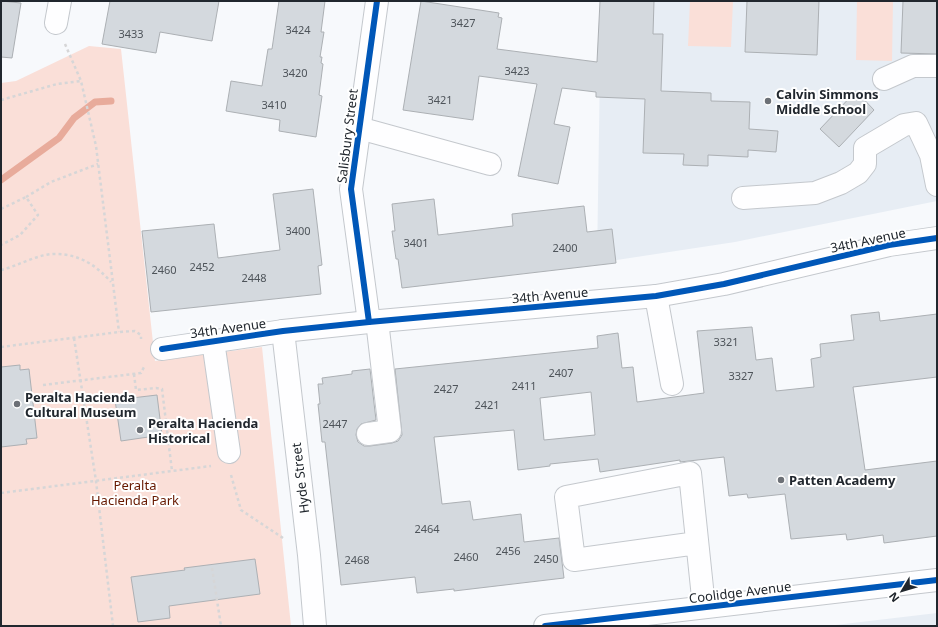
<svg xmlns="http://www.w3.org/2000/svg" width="938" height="627" viewBox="0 0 938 627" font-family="'Noto Sans',sans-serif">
  <rect width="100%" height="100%" fill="#f7f9fc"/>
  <g fill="#e7edf4">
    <polygon points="601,1 937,1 937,201 735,242 597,263"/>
    <polygon points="937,613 937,626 827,626"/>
  </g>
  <g fill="#fadfd8">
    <polygon points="690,1 733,1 731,47 688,46"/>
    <polygon points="857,1 893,1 892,61 856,60"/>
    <polygon points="89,46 121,49 155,361 262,347 291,626 1,626 1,83 16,81"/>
  </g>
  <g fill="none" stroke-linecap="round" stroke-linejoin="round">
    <polyline stroke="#e8ab9b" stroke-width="7" points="1,180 59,138 74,118 95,102 111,101"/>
  </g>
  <g fill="#d4d9de" stroke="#acb0b4" fill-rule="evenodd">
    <polygon points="1,1 21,3 12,58 1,57"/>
    <polygon points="110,1 219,1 212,41 160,32 156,53 102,44"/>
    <polygon points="279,1 325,1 321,32 324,32 320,57 322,57 321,63 323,64 319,95 322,96 316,137 279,131 280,120 226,111 231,81 262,86 268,49 272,49"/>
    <polygon points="421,1 499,13 498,17 502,18 497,49 597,62 600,1 654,1 653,34 663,34 661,91 711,93 711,101 750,102 749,129 778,131 776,152 748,150 748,157 708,155 708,166 683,165 684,154 643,153 645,99 596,97 596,92 562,88 554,124 570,127 558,184 518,176 537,84 479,76 473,120 403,110"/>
    <polygon points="747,1 819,1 817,55 745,52"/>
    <polygon points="903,1 937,1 937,54 901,53"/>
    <polygon points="856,91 874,110 839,147 820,129"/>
    <polygon points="313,189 322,265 318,266 321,294 151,312 142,231 214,224 218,258 280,250 273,194"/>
    <polygon points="434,199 438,235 513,226 512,214 584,206 587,232 612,229 616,263 402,288 398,259 396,259 392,231 395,231 392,204"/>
    <path d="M 879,312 L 880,321 L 937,314 L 937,377 L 853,387 L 865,470 L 937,461 L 937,536 L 884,543 L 883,535 L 847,540 L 846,534 L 791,539 L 785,494 L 748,498 L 747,494 L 729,496 L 724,457 L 680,462 L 680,460 L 600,472 L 598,459 L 550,464 L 550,466 L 518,470 L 514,430 L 434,437 L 442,504 L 470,501 L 473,520 L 521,514 L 524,542 L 559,538 L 564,578 L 454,591 L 454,589 L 417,593 L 415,577 L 341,585 L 325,442 L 322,442 L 318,404 L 320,404 L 318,384 L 323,384 L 322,378 L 352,374 L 352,371 L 370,369 L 376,420 L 361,424 L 357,429 L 356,435 L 358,442 L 364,446 L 370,446 L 392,443 L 398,441 L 402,435 L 395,369 L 598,348 L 597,336 L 618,333 L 622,368 L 633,367 L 637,402 L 704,393 L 697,331 L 752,327 L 756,360 L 772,358 L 776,391 L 814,387 L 811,359 L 821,357 L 820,344 L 854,340 L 851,315 ZM 591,392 L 595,435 L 544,440 L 540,398 Z"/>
    <polygon points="20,365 20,370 29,369 37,438 26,439 27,444 1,447 1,367"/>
    <polygon points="157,395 162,435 121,441 115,400"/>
    <polygon points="255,559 260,594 169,606 170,618 138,622 131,577 185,570 184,568"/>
  </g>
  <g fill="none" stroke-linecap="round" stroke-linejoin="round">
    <defs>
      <g id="minor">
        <polyline points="56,23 60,1"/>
        <polyline points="884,79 913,66 937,66"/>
        <polyline points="359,128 490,164"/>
        <polyline points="743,198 815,193 841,183 858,173 865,164 865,148 904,125 916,123 931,155 937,185"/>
        <polyline points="656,296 672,384"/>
        <polyline points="369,322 351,189 377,1"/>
        <polyline points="283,331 309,555 315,626"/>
        <polyline points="213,341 229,452"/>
        <polyline points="162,349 283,331 369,322 656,296 724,284 889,245 937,238"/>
        <polyline points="368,434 390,431 377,321"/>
        <polyline points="697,543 574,560 566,497 690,473 704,607"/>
        <polyline points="545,626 937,580"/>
      </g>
    </defs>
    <use href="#minor" stroke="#c4c8cd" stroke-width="24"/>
    <g stroke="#d6d6d7" stroke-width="2.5" stroke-dasharray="3 3" stroke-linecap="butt">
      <polyline points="65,44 81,81 96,146 119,332"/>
      <polyline points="1,100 57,84 81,81"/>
      <polyline points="26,197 51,182 98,164"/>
      <polyline points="1,209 26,197 38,215 20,235 1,245"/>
      <path d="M 1,270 C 18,266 37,254 55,254 C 79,254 96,265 111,282"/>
      <polyline points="74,338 96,481 113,626"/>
      <polyline points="1,347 119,332 135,331 141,335 141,339"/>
      <polyline points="134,374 136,390 156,388 162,389 172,471"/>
      <polyline points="43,385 141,373 145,365"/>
      <polyline points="231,475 241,510 283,538"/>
      <polyline points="1,493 211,466"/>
      <polyline points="212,568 221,626"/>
    </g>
    <use href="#minor" stroke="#fefeff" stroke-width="22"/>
    <defs>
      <g id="cycleway">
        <polyline points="369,322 351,189 377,1"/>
        <polyline points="162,349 283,331 369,322 656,296 724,284 889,245 937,238"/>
        <polyline points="545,626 937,580"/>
      </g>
    </defs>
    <use href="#cycleway" stroke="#fff" stroke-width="8"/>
    <use href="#cycleway" stroke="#0057b8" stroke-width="6"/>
  </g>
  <g fill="#6c7076" stroke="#fff" stroke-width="1.5">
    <circle cx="768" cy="101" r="4"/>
    <circle cx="17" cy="404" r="4"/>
    <circle cx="140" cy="430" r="4"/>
    <circle cx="781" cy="480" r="4"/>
  </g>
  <g text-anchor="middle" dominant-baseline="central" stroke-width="4" stroke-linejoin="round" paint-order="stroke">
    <g font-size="11" fill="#4e545a">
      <text x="463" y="22">3427</text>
      <text x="298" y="29">3424</text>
      <text x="131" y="33">3433</text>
      <text x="517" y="70">3423</text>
      <text x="295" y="72">3420</text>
      <text x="440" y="99">3421</text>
      <text x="274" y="104">3410</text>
      <text x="298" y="230">3400</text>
      <text x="416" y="242">3401</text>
      <text x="565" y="247">2400</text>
      <text x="202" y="266">2452</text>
      <text x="164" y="269">2460</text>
      <text x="254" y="277">2448</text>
      <text x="726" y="341">3321</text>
      <text x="561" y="372">2407</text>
      <text x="741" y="375">3327</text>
      <text x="524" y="385">2411</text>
      <text x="446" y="388">2427</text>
      <text x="487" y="404">2421</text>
      <text x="335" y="423">2447</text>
      <text x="427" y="528">2464</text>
      <text x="508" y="550">2456</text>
      <text x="466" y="556">2460</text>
      <text x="546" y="558">2450</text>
      <text x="357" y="559">2468</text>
    </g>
    <g font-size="13" font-weight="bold" fill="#21272e" stroke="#fff" text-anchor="start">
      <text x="776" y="94">Calvin Simmons<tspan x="776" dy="15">Middle School</tspan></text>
      <text x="25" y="397">Peralta Hacienda<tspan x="25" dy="15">Cultural Museum</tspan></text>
      <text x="148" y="423">Peralta Hacienda<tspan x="148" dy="15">Historical</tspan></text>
      <text x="789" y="480">Patten Academy</text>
    </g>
    <g font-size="13" fill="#21272e" stroke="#fff">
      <text transform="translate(347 136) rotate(-83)">Salisbury Street</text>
      <text transform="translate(868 240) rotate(-12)">34th Avenue</text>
      <text transform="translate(550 295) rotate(-5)">34th Avenue</text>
      <text transform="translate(228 328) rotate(-8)">34th Avenue</text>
      <text transform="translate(300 478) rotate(-97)">Hyde Street</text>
      <text transform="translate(740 592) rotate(-7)">Coolidge Avenue</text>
    </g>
    <g font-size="13" fill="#671900" stroke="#fff">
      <text x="135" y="485">Peralta<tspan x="135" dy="15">Hacienda Park</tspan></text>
    </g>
  </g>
  <rect width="938" height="627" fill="none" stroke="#21272e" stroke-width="4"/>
  <g transform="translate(902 591) rotate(232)" stroke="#ffffff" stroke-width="3" paint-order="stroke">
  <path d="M0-3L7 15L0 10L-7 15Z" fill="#21272e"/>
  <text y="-6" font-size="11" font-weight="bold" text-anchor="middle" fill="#21272e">N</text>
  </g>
</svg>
